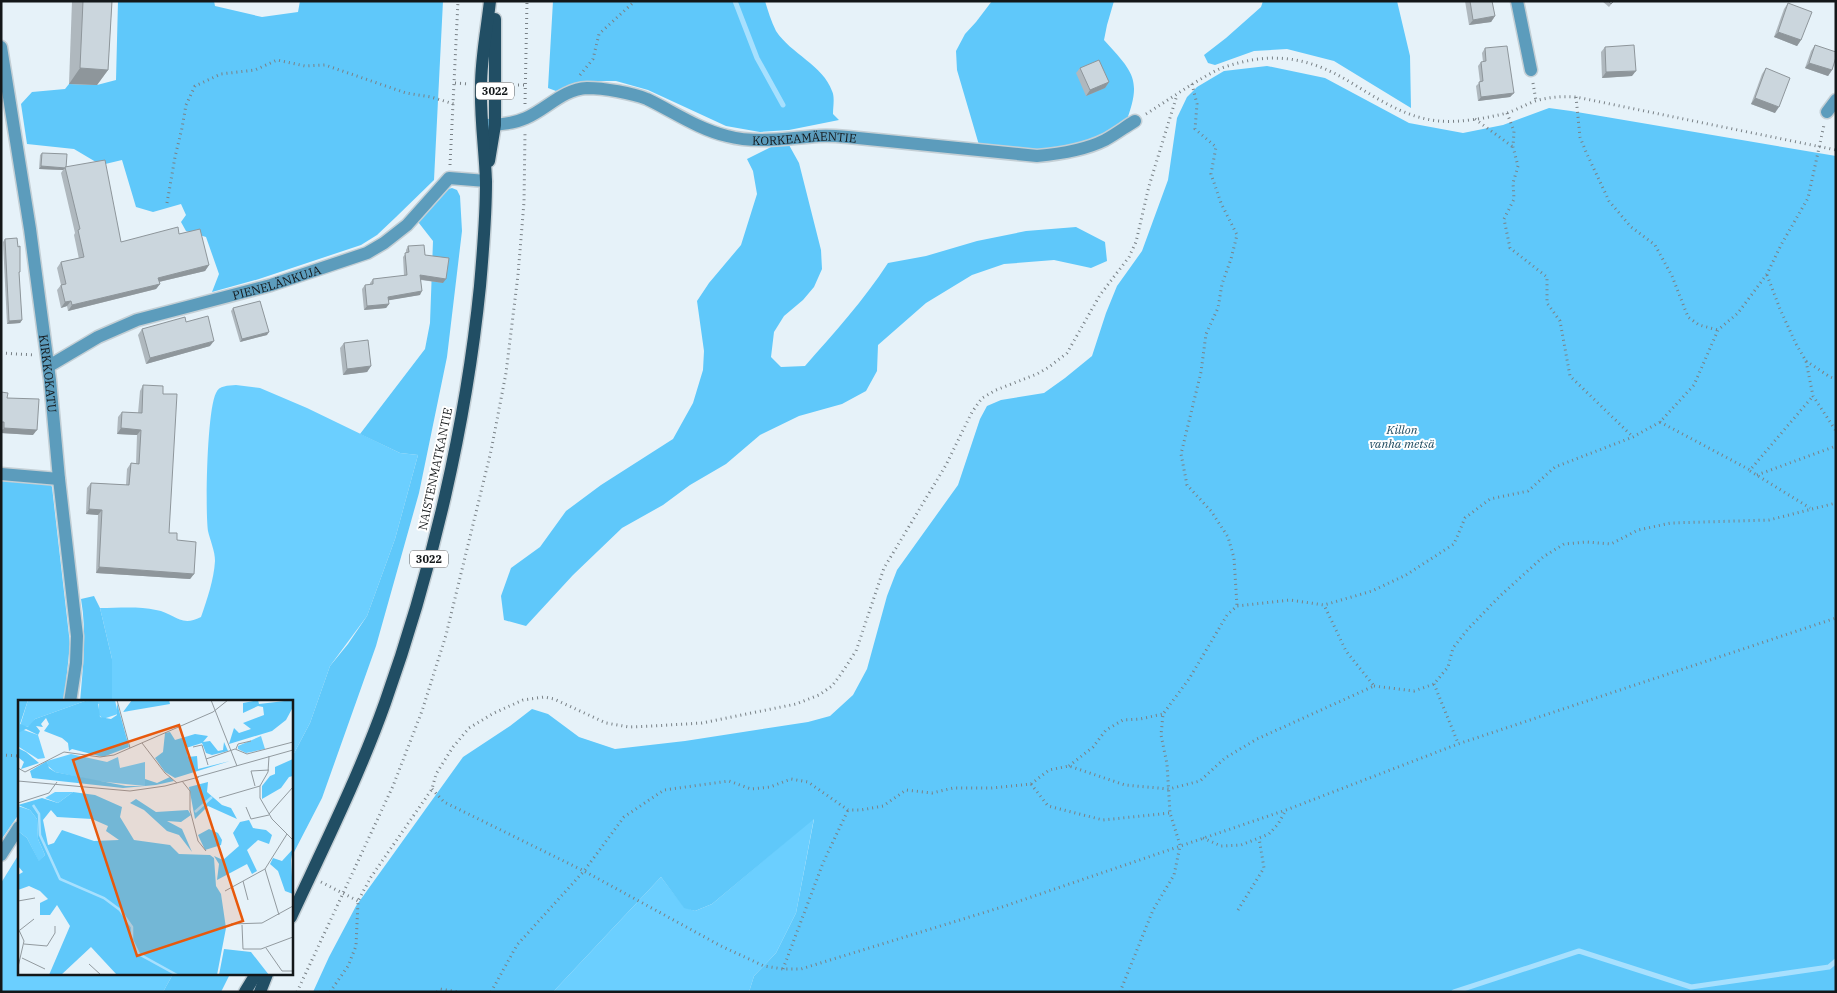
<svg xmlns="http://www.w3.org/2000/svg" width="1837" height="993" viewBox="0 0 1837 993" font-family="'IBM Plex Serif',serif">
  <rect width="100%" height="100%" fill="#e6f2f9"/>
  <g fill="#6bcfff">
    <path d="M 236,385 L 260,388 L 307,408 L 400,453 L 418,455 L 395,539 L 367,616 L 330,666 L 310,723 L 291,759 L 291,702 L 112,702 L 112,659 L 100,608 C 118,608 139,606 156,610 C 175,613 180,628 201,617 C 207,600 214,579 215,561 C 215,551 210,540 208,531 C 205,509 207,410 216,393 C 219,385 228,386 236,385 Z"/>
    <polygon points="814,818 796,913 776,953 754,976 749,992 553,992 661,877 684,907 695,911 712,904"/>
    <polygon points="19,854 19,974 173,974 163,992 1,992 1,883"/>
  </g>
  <g fill="#5fc8fa">
    <polygon points="118,1 214,1 215,6 262,17 298,12 300,1 443,1 434,180 396,217 377,235 361,245 259,279 212,292 219,274 206,237 186,231 181,222 186,215 181,204 153,212 136,207 122,160 101,165 74,149 27,144 21,104 32,92 65,89 69,84 97,85 116,80"/>
    <path d="M 553,1 L 765,1 C 768,11 771,21 776,31 C 791,54 823,65 832,91 C 835,97 833,107 833,114 L 839,120 L 789,130 L 760,132 L 726,126 L 648,90 L 616,81 L 582,81 L 556,91 L 548,88 Z"/>
    <path d="M 992,1 L 1114,1 L 1107,25 L 1104,40 C 1135,74 1142,80 1125,125 C 1091,142 1064,152 1025,152 C 1010,151 994,147 979,145 L 957,70 L 956,51 L 965,34 L 976,22 Z"/>
    <polygon points="1263,1 1397,1 1410,56 1411,108 1334,61 1287,49 1254,51 1215,65 1208,63 1204,55 1226,38 1261,7"/>
    <polygon points="1267,66 1325,78 1409,123 1463,133 1503,125 1549,108 1571,111 1836,156 1836,992 749,992 754,976 776,953 796,913 814,819 712,904 695,911 684,908 661,877 553,992 313,992 329,957 356,906 463,757 510,726 532,709 548,714 579,737 615,749 685,741 808,722 830,716 853,695 867,669 887,596 897,570 958,485 980,419 987,406 1001,400 1044,393 1065,378 1092,356 1106,313 1117,286 1142,251 1168,180 1177,118 1187,97 1197,87 1224,71"/>
    <path d="M 779,143 L 789,145 L 799,163 L 821,250 L 822,269 L 814,287 L 803,300 L 784,316 L 774,332 L 771,357 L 781,367 L 805,366 C 834,333 864,300 888,263 L 926,256 L 977,241 L 1026,231 L 1076,227 L 1105,242 L 1107,261 L 1091,268 L 1054,260 L 1004,264 L 972,275 L 926,303 L 878,345 L 877,371 L 866,391 L 842,404 L 799,416 L 760,435 L 726,464 L 690,485 L 663,505 L 622,528 L 573,575 L 526,626 L 504,620 L 501,596 L 511,568 L 540,547 L 566,511 L 601,485 L 673,439 L 693,403 L 703,370 L 704,351 L 697,301 L 709,283 L 741,245 L 757,194 L 753,171 L 747,159 Z"/>
    <polygon points="452,188 457,190 460,196 462,231 447,357 419,493 376,646 322,798 291,858 291,759 310,723 330,666 348,644 367,616 395,539 418,455 400,453 360,434 425,349 430,323 433,241 415,218 445,190"/>
    <polygon points="1,479 49,482 52,487 70,644 64,702 19,702 19,814 1,840"/>
    <path d="M 94,596 L 100,608 L 112,659 L 112,702 L 80,702 C 83,667 87,633 81,599 Z"/>
    <polygon points="173,974 230,974 221,992 163,992"/>
  </g>
  <g fill="none" stroke-linecap="round" stroke-linejoin="round">
    <g stroke="#a7e0fe" stroke-width="5">
      <polyline points="735,1 757,58 783,105"/>
      <polyline points="1454,992 1579,951 1691,987 1829,967 1836,961"/>
    </g>
    <defs>
      <g id="street">
        <polyline points="1517,1 1531,70"/>
        <path id="s1" d="M 1,47 L 30,229 L 50,380 L 59,479 L 77,636 L 76,663 L 70,702"/>
        <polyline points="1827,112 1836,100"/>
        <path id="s2" d="M 485,125 C 498,125 515,123 526,118 C 547,109 563,89 587,88 C 604,88 632,93 647,99 C 674,112 698,129 727,136 C 757,144 787,138 818,136 C 828,135 838,136 848,137 L 1037,156 C 1060,154 1085,150 1105,140 C 1116,134 1125,127 1135,121"/>
        <path id="s3" d="M 49,366 L 98,337 L 137,320 L 271,285 L 367,253 L 384,243 L 407,225 L 449,178 L 486,181"/>
        <polyline points="1,474 59,479"/>
        <polyline points="1,855 19,827"/>
      </g>
      <g id="primary">
        <polyline points="489,161 495,125 495,19"/>
        <path d="M 291,917 C 324,846 359,776 385,703 C 432,571 466,425 480,286 C 483,252 486,216 486,182 C 485,150 480,118 481,86 C 481,58 487,29 490,1"/>
        <polyline points="245,992 256,974"/>
        <polyline points="260,992 267,974"/>
      </g>
    </defs>
    <use href="#street" stroke="#c4cfd5" stroke-width="15"/>
    <use href="#primary" stroke="#c4cfd5" stroke-width="15"/>
    <g stroke="#798186" stroke-width="3" stroke-dasharray="1 4" stroke-linecap="butt">
      <polyline points="580,75 593,59 599,34 635,1"/>
      <polyline points="455,83 469,84"/>
      <polyline points="1533,83 1536,101"/>
      <polyline points="1192,84 1197,104 1195,129 1216,147 1211,174 1221,203 1237,235 1231,259 1222,284 1218,308 1206,334 1201,372 1181,454 1187,485 1211,511 1228,537 1234,558 1237,606"/>
      <polyline points="508,85 524,85"/>
      <polyline points="1576,97 1580,137 1586,152 1609,201 1631,227 1655,245 1672,276 1688,317 1699,325 1718,330"/>
      <polyline points="525,104 527,1"/>
      <polyline points="1507,113 1514,131 1513,147 1518,166 1513,183 1514,199 1504,219 1510,248 1547,277 1547,303 1560,321 1570,376 1633,437"/>
      <path d="M 1146,114 C 1170,99 1192,83 1217,70 C 1223,67 1231,65 1238,63 C 1280,52 1314,60 1350,82 C 1378,99 1406,118 1439,121 C 1458,123 1488,118 1507,113 C 1516,110 1525,105 1535,101 C 1549,97 1562,96 1576,97 L 1836,150"/>
      <polyline points="1475,119 1513,147"/>
      <polyline points="450,165 458,1"/>
      <polyline points="167,203 175,157 182,128 186,105 195,86 221,74 255,70 277,60 305,66 325,65 406,93 431,97 454,104"/>
      <polyline points="1767,275 1780,309 1796,344 1806,361 1813,396 1836,431"/>
      <polyline points="1,353 34,355"/>
      <polyline points="1806,361 1830,377 1836,379"/>
      <polyline points="1660,422 1750,470 1813,396"/>
      <polyline points="1750,471 1810,508"/>
      <polyline points="1757,475 1836,446"/>
      <polyline points="1434,684 1458,743"/>
      <polyline points="1374,686 1414,691 1434,684 1448,667 1453,648 1468,629 1500,596 1543,557 1564,544 1587,542 1611,544 1638,530 1671,523 1769,520 1836,503"/>
      <polyline points="1,755 19,756"/>
      <polyline points="1069,766 1093,747 1106,730 1123,720 1140,719 1163,714"/>
      <polyline points="1031,784 1048,806 1103,820 1170,813"/>
      <polyline points="432,789 444,802 584,871 721,946 764,966 783,969 801,969 1002,907 1286,810 1458,744 1836,618"/>
      <polyline points="1203,838 1221,846 1241,845 1269,834 1278,824 1286,810"/>
      <polyline points="321,882 358,901"/>
      <polyline points="1238,910 1264,868 1259,838"/>
      <polyline points="783,969 823,863 848,810"/>
      <polyline points="297,992 393,786 422,711 446,635 491,451 506,373 518,275 524,202 525,133"/>
      <polyline points="330,992 348,966 356,946 358,901 371,877 432,789 436,774 453,747 469,728 494,713 523,700 544,697 554,699 606,723 629,727 652,726 702,723 796,704 819,695 832,686 841,674 856,651 884,568 946,465 972,412 982,398 996,390 1037,374 1049,367 1067,353 1100,295 1129,257 1136,242 1149,186 1177,95"/>
      <polyline points="437,992 440,989 459,992"/>
      <polyline points="491,992 517,945 584,871 624,817 664,790 729,781 751,789 770,787 791,779 808,782 848,810 861,810 883,806 906,790 932,793 953,788 991,788 1031,784 1049,770 1069,766 1125,785 1169,789 1200,781 1225,758 1257,739 1374,686 1346,651 1324,605"/>
      <polyline points="1120,992 1153,910 1174,875 1179,851 1180,845 1170,813 1167,764 1161,735 1163,714 1189,679 1227,615 1237,606 1290,600 1324,605 1372,591 1406,575 1454,544 1465,518 1490,499 1528,491 1555,467 1633,437 1660,422 1694,385 1718,330 1738,313 1767,274 1781,245 1808,198 1824,125"/>
    </g>
    <use href="#street" stroke="#5c9cbc" stroke-width="12"/>
    <use href="#primary" stroke="#214e64" stroke-width="12"/>
  </g>
  <g fill="#afb8be">
    <polygon points="72,1 112,1 108,70 97,85 69,84"/>
    <polygon points="1465,1 1492,1 1495,16 1491,22 1469,25"/>
    <polygon points="1602,1 1614,1 1609,7"/>
    <polygon points="1788,3 1801,40 1797,46 1774,37 1784,9"/>
    <polygon points="1815,45 1832,70 1828,76 1805,68 1811,51"/>
    <polygon points="1605,47 1632,76 1602,78 1601,52"/>
    <polygon points="1485,48 1514,93 1510,97 1478,101 1476,86 1480,82 1478,66 1481,62 1483,62 1482,53"/>
    <polygon points="1080,68 1109,82 1105,88 1086,96 1076,73"/>
    <polygon points="1766,68 1775,113 1751,104 1762,74"/>
    <polygon points="42,153 66,167 121,242 179,234 209,265 205,271 159,282 160,284 156,289 68,311 67,306 61,308 57,290 61,285 57,268 61,262 79,259 74,235 75,233 61,173 63,170 39,169 40,155"/>
    <polygon points="5,239 19,274 22,320 20,323 7,324 3,242"/>
    <polygon points="408,246 425,255 443,283 421,280 420,295 388,300 389,304 386,308 364,310 362,289 365,285 370,285 370,283 373,279 404,276 403,257 406,253 406,250"/>
    <polygon points="233,308 267,335 240,342 231,311"/>
    <polygon points="186,322 210,346 146,364 138,335 142,329"/>
    <polygon points="344,343 371,366 367,372 343,375 340,348"/>
    <polygon points="143,385 163,394 169,533 177,540 194,574 190,579 96,573 98,515 86,514 87,488 91,483 126,485 127,469 131,463 136,464 137,435 117,434 118,417 122,412 138,413 140,391"/>
    <polygon points="1,392 7,398 33,435 1,433"/>
  </g>
  <g fill="#8e969b">
    <polygon points="1495,16 1491,22 1469,25 1473,20"/>
    <polygon points="1778,32 1801,40 1797,46 1774,37"/>
    <polygon points="1809,63 1832,70 1828,76 1805,68"/>
    <polygon points="80,68 108,70 97,85 69,84"/>
    <polygon points="1636,71 1632,76 1602,78 1606,72"/>
    <polygon points="1109,82 1105,88 1086,96 1090,90"/>
    <polygon points="1514,93 1510,97 1478,101 1481,97"/>
    <polygon points="1755,98 1779,107 1775,113 1751,104"/>
    <polygon points="41,166 65,168 63,170 39,169"/>
    <polygon points="209,265 205,271 154,283 158,278"/>
    <polygon points="420,275 446,279 443,283 417,279"/>
    <polygon points="160,284 156,289 68,311 72,305"/>
    <polygon points="422,291 420,295 385,301 388,297"/>
    <polygon points="71,301 67,306 61,308 65,302"/>
    <polygon points="389,304 386,308 364,310 367,306"/>
    <polygon points="22,320 20,323 7,324 9,321"/>
    <polygon points="269,332 267,335 240,342 242,339"/>
    <polygon points="214,341 210,346 146,364 150,358"/>
    <polygon points="371,366 367,372 343,375 347,369"/>
    <polygon points="4,428 37,430 33,435 1,433 1,431"/>
    <polygon points="121,428 141,430 137,435 117,434"/>
    <polygon points="89,509 102,510 98,515 86,514"/>
    <polygon points="99,567 194,574 190,579 96,573"/>
  </g>
  <g fill="#cbd6dd" stroke="#8e969b">
    <polygon points="83,1 112,1 108,70 80,68"/>
    <polygon points="1470,1 1492,1 1495,16 1473,20"/>
    <polygon points="1608,1 1614,1 1611,4"/>
    <polygon points="1788,3 1812,12 1801,40 1778,32"/>
    <polygon points="1634,45 1636,71 1606,72 1605,47"/>
    <polygon points="1815,45 1836,52 1836,57 1832,70 1809,63"/>
    <polygon points="1507,46 1514,93 1481,97 1479,82 1483,81 1481,62 1486,61 1485,48"/>
    <polygon points="1099,60 1109,82 1090,90 1080,68"/>
    <polygon points="1766,68 1790,78 1779,107 1755,98"/>
    <polygon points="42,153 67,154 66,168 41,166"/>
    <polygon points="105,160 121,242 178,227 179,234 200,229 209,265 158,278 160,284 72,305 71,301 65,302 61,285 66,284 61,262 84,257 78,230 80,229 65,167"/>
    <polygon points="17,238 18,247 20,246 20,272 19,272 22,320 9,321 5,239"/>
    <polygon points="424,245 425,255 449,258 446,279 420,275 422,291 388,297 389,304 367,306 365,285 373,284 373,279 407,275 405,253 409,252 408,246"/>
    <polygon points="260,301 269,332 242,339 233,308"/>
    <polygon points="208,316 214,341 150,358 142,329 185,317 186,322"/>
    <polygon points="368,340 371,366 347,369 344,343"/>
    <polygon points="143,385 163,386 163,394 177,394 169,533 177,533 177,540 196,542 194,574 99,567 102,510 89,509 91,483 129,485 131,463 139,464 141,430 121,428 122,412 142,413"/>
    <polygon points="1,392 8,393 7,398 39,399 37,430 4,428 4,422 1,422"/>
  </g>
  <g text-anchor="middle" dominant-baseline="central" stroke-width="4" stroke-linejoin="round" paint-order="stroke">
    <g fill="#fff" stroke="#5a5d5e" stroke-width="1">
      <rect x="476" y="82.5" width="38" height="17" rx="4"/>
      <rect x="410" y="550.5" width="38" height="17" rx="4"/>
    </g>
    <g font-size="11" font-weight="bold" fill="#131719">
      <text x="495" y="91">3022</text>
      <text x="429" y="559">3022</text>
    </g>
    <g font-size="12" fill="#131719" stroke="#fff">
      <text stroke="none"><textPath href="#s2" startOffset="338">KORKEAMÄENTIE</textPath></text>
      <text stroke="none"><textPath href="#s3" startOffset="244">PIENELÄNKUJA</textPath></text>
      <text stroke="none"><textPath href="#s1" startOffset="330">KIRKKOKATU</textPath></text>
      <text transform="translate(435 469) rotate(-78)">NAISTENMATKANTIE</text>
    </g>
    <g font-size="12" font-style="italic" fill="#1f4b60" stroke="#fff">
      <text x="1402" y="429">Killon<tspan x="1402" dy="14">vanha metsä</tspan></text>
    </g>
  </g>
  <g transform="translate(18 700)">
    <rect width="275" height="275" fill="#e6f2f9"/>
    <path d="M 10,0 L 97,0 L 100,14 L 85,19 L 81,15 L 81,4 L 67,1 L 17,19 L 12,27 L 2,26 ZM 3,29 L 20,35 L 27,58 L 20,59 L 1,47 L 0,33 ZM 243,36 L 247,49 L 228,53 L 220,49 L 220,46 ZM 53,54 L 89,62 L 100,57 L 102,68 L 127,62 L 127,86 L 78,81 L 37,72 L 30,66 L 29,61 ZM 37,92 L 55,92 L 40,103 L 27,98 ZM 0,106 L 12,110 L 19,119 L 20,139 L 27,155 L 21,162 L 9,138 L 0,131 Z" fill="#6bcfff"/>
    <path d="M 0,0 L 10,0 L 2,24 L 10,27 L 17,19 L 67,1 L 80,2 L 82,17 L 93,19 L 99,15 L 99,3 L 111,47 L 85,57 L 54,49 L 51,51 L 50,43 L 44,38 L 26,31 L 31,24 L 28,18 L 23,24 L 25,27 L 18,26 L 22,31 L 20,35 L 8,29 L 0,33 ZM 114,0 L 151,0 L 152,4 L 105,12 ZM 240,0 L 241,4 L 275,0 L 275,7 L 268,20 L 254,31 L 211,44 L 216,28 L 221,33 L 233,29 L 225,23 L 246,15 L 245,7 L 240,6 L 225,13 L 225,3 ZM 152,32 L 157,40 L 177,34 L 190,36 L 185,42 L 192,41 L 200,51 L 205,50 L 206,42 L 210,51 L 194,55 L 188,53 L 184,43 L 168,48 L 170,57 L 179,56 L 180,69 L 212,61 L 157,78 L 147,72 L 137,58 L 145,52 L 147,33 ZM 0,48 L 8,52 L 21,63 L 3,69 L 6,62 L 0,57 ZM 275,59 L 275,76 L 271,77 L 263,88 L 244,99 L 244,86 L 252,76 L 257,74 L 257,67 ZM 29,61 L 31,68 L 37,72 L 108,86 L 127,86 L 127,79 L 139,83 L 152,77 L 156,81 L 138,85 L 105,88 L 14,78 L 12,71 ZM 190,82 L 189,92 L 204,105 L 213,108 L 219,119 L 190,106 L 177,119 L 171,87 ZM 55,92 L 77,95 L 104,107 L 102,117 L 116,140 L 152,145 L 161,154 L 192,155 L 196,158 L 198,186 L 203,194 L 208,228 L 199,275 L 99,275 L 73,247 L 43,275 L 31,275 L 52,226 L 39,205 L 32,215 L 22,215 L 22,203 L 30,199 L 22,191 L 11,186 L 0,190 L 0,175 L 5,172 L 0,166 L 0,131 L 9,138 L 21,161 L 27,155 L 20,139 L 19,119 L 12,110 L 0,105 L 24,98 L 40,103 ZM 33,110 L 39,117 L 74,119 L 90,126 L 88,131 L 101,140 L 76,141 L 44,130 L 36,143 L 30,145 L 25,120 ZM 118,99 L 138,112 L 170,110 L 173,115 L 163,122 L 149,121 L 164,129 L 174,152 L 161,135 L 149,131 L 126,110 L 112,103 ZM 231,120 L 235,128 L 248,130 L 254,135 L 251,144 L 240,140 L 229,150 L 239,171 L 234,174 L 229,164 L 199,180 L 201,164 L 196,156 L 205,160 L 221,146 L 215,133 L 222,122 ZM 191,129 L 200,133 L 204,140 L 203,145 L 187,150 L 180,135 ZM 275,149 L 273,160 L 275,194 L 267,191 L 260,171 L 252,164 L 255,158 L 264,161 ZM 206,249 L 233,252 L 251,275 L 201,275 Z" fill="#5fc8fa" fill-rule="evenodd"/>
    <path fill="none" stroke="#a7e0fe" stroke-width="2.5" d="M 15,105 L 21,114 L 22,135 L 42,179 L 86,198 L 102,210 L 114,227 L 114,240 L 121,254 L 159,275M 177,112 L 194,97"/>
    <path fill="none" stroke="#929a9f" stroke-width="1" d="M 99,0 L 112,48M 193,0 L 219,66M 124,43 L 147,73 L 159,83M 175,47 L 184,45 L 190,65M 218,49 L 220,44 L 233,41M 251,56 L 250,72 L 242,86 L 242,98 L 254,119 L 275,140M 188,59 L 217,49 L 229,54 L 275,42M 0,68 L 7,72 L 46,52 L 82,57 L 96,55 L 195,12 L 210,0M 179,77 L 275,50M 0,81 L 112,91 L 147,86 L 181,77M 164,81 L 172,91 L 172,110 L 180,141 L 188,151M 237,86 L 233,71 L 251,70M 201,98 L 242,86M 0,103 L 31,93 L 39,82M 228,107 L 233,119 L 251,115M 251,114 L 275,87M 247,169 L 261,215M 225,181 L 230,200M 207,191 L 247,169 L 269,134M 0,201 L 17,198M 213,224 L 244,223 L 275,206M 224,225 L 225,249 L 243,249 L 275,237M 0,228 L 6,241 L 0,267M 2,230 L 16,219M 6,244 L 29,246 L 37,233 L 37,226M 248,248 L 264,271 L 275,271M 4,258 L 27,269M 71,264 L 83,275"/>
    <path fill="#e8590c" fill-opacity="0.15" stroke="#e8590c" stroke-width="2.5" d="M 161,25 L 225,221 L 119,256 L 55,60 Z"/>
    <rect width="275" height="275" fill="none" stroke="#131719" stroke-width="2.5"/>
  </g>
  <rect width="1837" height="993" fill="none" stroke="#131719" stroke-width="5"/>
</svg>
